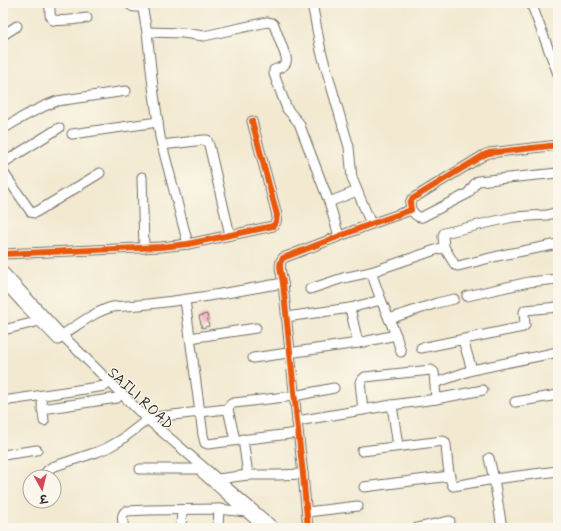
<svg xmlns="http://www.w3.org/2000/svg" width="561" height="531" viewBox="0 0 561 531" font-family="Mynerve,'Playpen Sans Deva',sans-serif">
  <rect width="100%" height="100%" fill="#fbf7ec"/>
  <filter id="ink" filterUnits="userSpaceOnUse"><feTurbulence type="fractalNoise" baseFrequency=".025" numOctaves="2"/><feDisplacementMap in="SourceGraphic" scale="8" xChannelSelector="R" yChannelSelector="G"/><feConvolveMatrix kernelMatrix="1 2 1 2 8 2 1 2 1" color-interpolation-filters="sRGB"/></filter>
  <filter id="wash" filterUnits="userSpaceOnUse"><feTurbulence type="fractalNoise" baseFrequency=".012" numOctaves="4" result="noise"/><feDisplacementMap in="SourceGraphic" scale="16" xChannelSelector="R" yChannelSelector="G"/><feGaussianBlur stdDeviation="0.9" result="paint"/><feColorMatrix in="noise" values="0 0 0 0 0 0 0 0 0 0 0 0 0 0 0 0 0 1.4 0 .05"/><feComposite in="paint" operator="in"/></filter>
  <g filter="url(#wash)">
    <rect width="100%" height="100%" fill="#f2e9d0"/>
    <g id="blocks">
      <polygon fill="#f0a7c3" points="207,314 209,326 202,328 199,316"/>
    </g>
  </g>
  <g filter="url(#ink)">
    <use href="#blocks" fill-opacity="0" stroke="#716e65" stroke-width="1"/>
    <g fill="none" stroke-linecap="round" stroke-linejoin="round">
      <defs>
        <g id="minor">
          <path d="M 50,3 L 50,15 L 53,20 C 64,22 76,19 87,18"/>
          <path d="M 129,3 C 131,8 137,7 141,7 L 143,10 L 147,32 L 153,87 L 160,137 L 188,244"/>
          <polyline points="312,3 321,51 349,147 352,178 371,224"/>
          <polyline points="531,3 558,74"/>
          <path d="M 147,32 L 183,33 L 204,36 L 267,22 L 272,23 L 274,25 L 286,57 C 288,66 281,67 274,70 L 274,74 L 287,109 L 299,123 L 329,202 L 339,236"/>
          <polyline points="3,35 17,26"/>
          <path d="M 3,129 C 20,118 38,108 57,101 L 126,91"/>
          <polyline points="72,134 158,122"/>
          <polyline points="162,145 204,140 207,140 209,145 230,235"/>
          <polyline points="3,163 59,128"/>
          <polyline points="3,172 31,212 34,213 38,211 100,173"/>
          <polyline points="142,177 144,248"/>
          <polyline points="329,202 357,191"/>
          <path d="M 411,210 C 414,213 417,218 422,217 L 467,194 C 472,190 473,184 478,181 L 558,173"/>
          <polyline points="444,247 443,236 444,233 513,217 547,215 558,212"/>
          <polyline points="3,254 161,247 188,244 273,226 276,222 277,215 252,121"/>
          <polyline points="3,271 62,335 146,418 275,528"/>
          <polyline points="371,272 381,300 396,335 401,352"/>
          <polyline points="3,282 23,304 58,340"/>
          <polyline points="310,289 343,278 371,272 444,247 455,265 458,266 502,255 558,244"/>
          <polyline points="467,296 529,282 558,279"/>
          <polyline points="185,300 203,435 205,443 208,444 298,433"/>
          <polyline points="350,308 358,343"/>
          <polyline points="286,317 350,308 381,300"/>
          <polyline points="389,319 437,303 454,299"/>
          <polyline points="3,330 40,321"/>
          <path d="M 62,335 C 78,325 94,312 112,307 C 169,304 226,293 283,283"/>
          <polyline points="190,338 256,328"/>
          <polyline points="463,340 472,370"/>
          <polyline points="421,348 523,327 525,325 524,312 525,310 558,307"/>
          <polyline points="253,358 358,343 396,335"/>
          <polyline points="435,383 472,370 558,352"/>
          <polyline points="3,401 105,386"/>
          <polyline points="515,402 558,395"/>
          <polyline points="42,403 44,421"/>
          <polyline points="392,405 398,446"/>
          <polyline points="42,409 117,398"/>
          <polyline points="228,409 235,440"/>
          <polyline points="363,410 360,382 365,377 431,370 434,372 436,399"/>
          <polyline points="146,418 227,409 231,404 234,403 294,396 334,388"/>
          <polyline points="297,421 392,405 436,399 483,390"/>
          <polyline points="243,439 248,475"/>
          <path d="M 362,451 L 443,441 L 445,442 L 446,445 C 447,454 448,479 453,486 L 494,479 L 558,471"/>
          <polyline points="3,455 37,450"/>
          <polyline points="489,458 494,479 502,528"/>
          <polyline points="140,469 197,469"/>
          <polyline points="202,473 264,528"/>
          <path d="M 44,477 C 45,472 48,470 52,467 L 97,452 L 107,448 L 121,440 L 143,423"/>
          <polyline points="218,479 248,475 278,475 303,474"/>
          <polyline points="364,487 450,476"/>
          <polyline points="307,512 358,506"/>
          <path d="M 124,528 C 123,522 120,515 126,511 L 149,510 L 219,509 L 246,512"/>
          <polyline points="181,528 182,510"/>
          <polyline points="218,528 219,509"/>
          <path d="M 308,528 L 303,474 L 297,421 L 283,283 C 282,275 277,264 283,258 L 371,224 L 411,210 L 410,203 L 412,199 L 484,155 L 489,153 L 558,145"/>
          <polyline points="417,528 450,521"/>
        </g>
      </defs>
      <use href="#minor" stroke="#716e65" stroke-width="11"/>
      <use href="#minor" stroke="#fff" stroke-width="9"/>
      <defs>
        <g id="cycleway">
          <polyline points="3,254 161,247 188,244 273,226 276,222 277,215 252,121"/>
          <path d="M 308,528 L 303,474 L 297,421 L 283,283 C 282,275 277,264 283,258 L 371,224 L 411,210 L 410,203 L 412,199 L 484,155 L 489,153 L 558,145"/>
        </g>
      </defs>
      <use href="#cycleway" stroke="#fbf7ec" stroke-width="8"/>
      <use href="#cycleway" stroke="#e8590c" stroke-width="6"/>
    </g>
  </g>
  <g text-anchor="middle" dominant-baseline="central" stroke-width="3" stroke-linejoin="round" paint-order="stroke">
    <g font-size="15" fill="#2b2b2b" stroke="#fbf7ec">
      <text transform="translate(140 399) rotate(43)">SAILI ROAD</text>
    </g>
  </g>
  <rect width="561" height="531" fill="none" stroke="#fbf7ec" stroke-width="16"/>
  <g transform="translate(42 489) rotate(172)"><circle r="19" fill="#fbf7ec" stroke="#a8a59f"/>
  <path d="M0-3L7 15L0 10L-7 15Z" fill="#d1495b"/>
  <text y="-6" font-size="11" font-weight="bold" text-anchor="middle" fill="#2b2b2b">उ</text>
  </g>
</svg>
